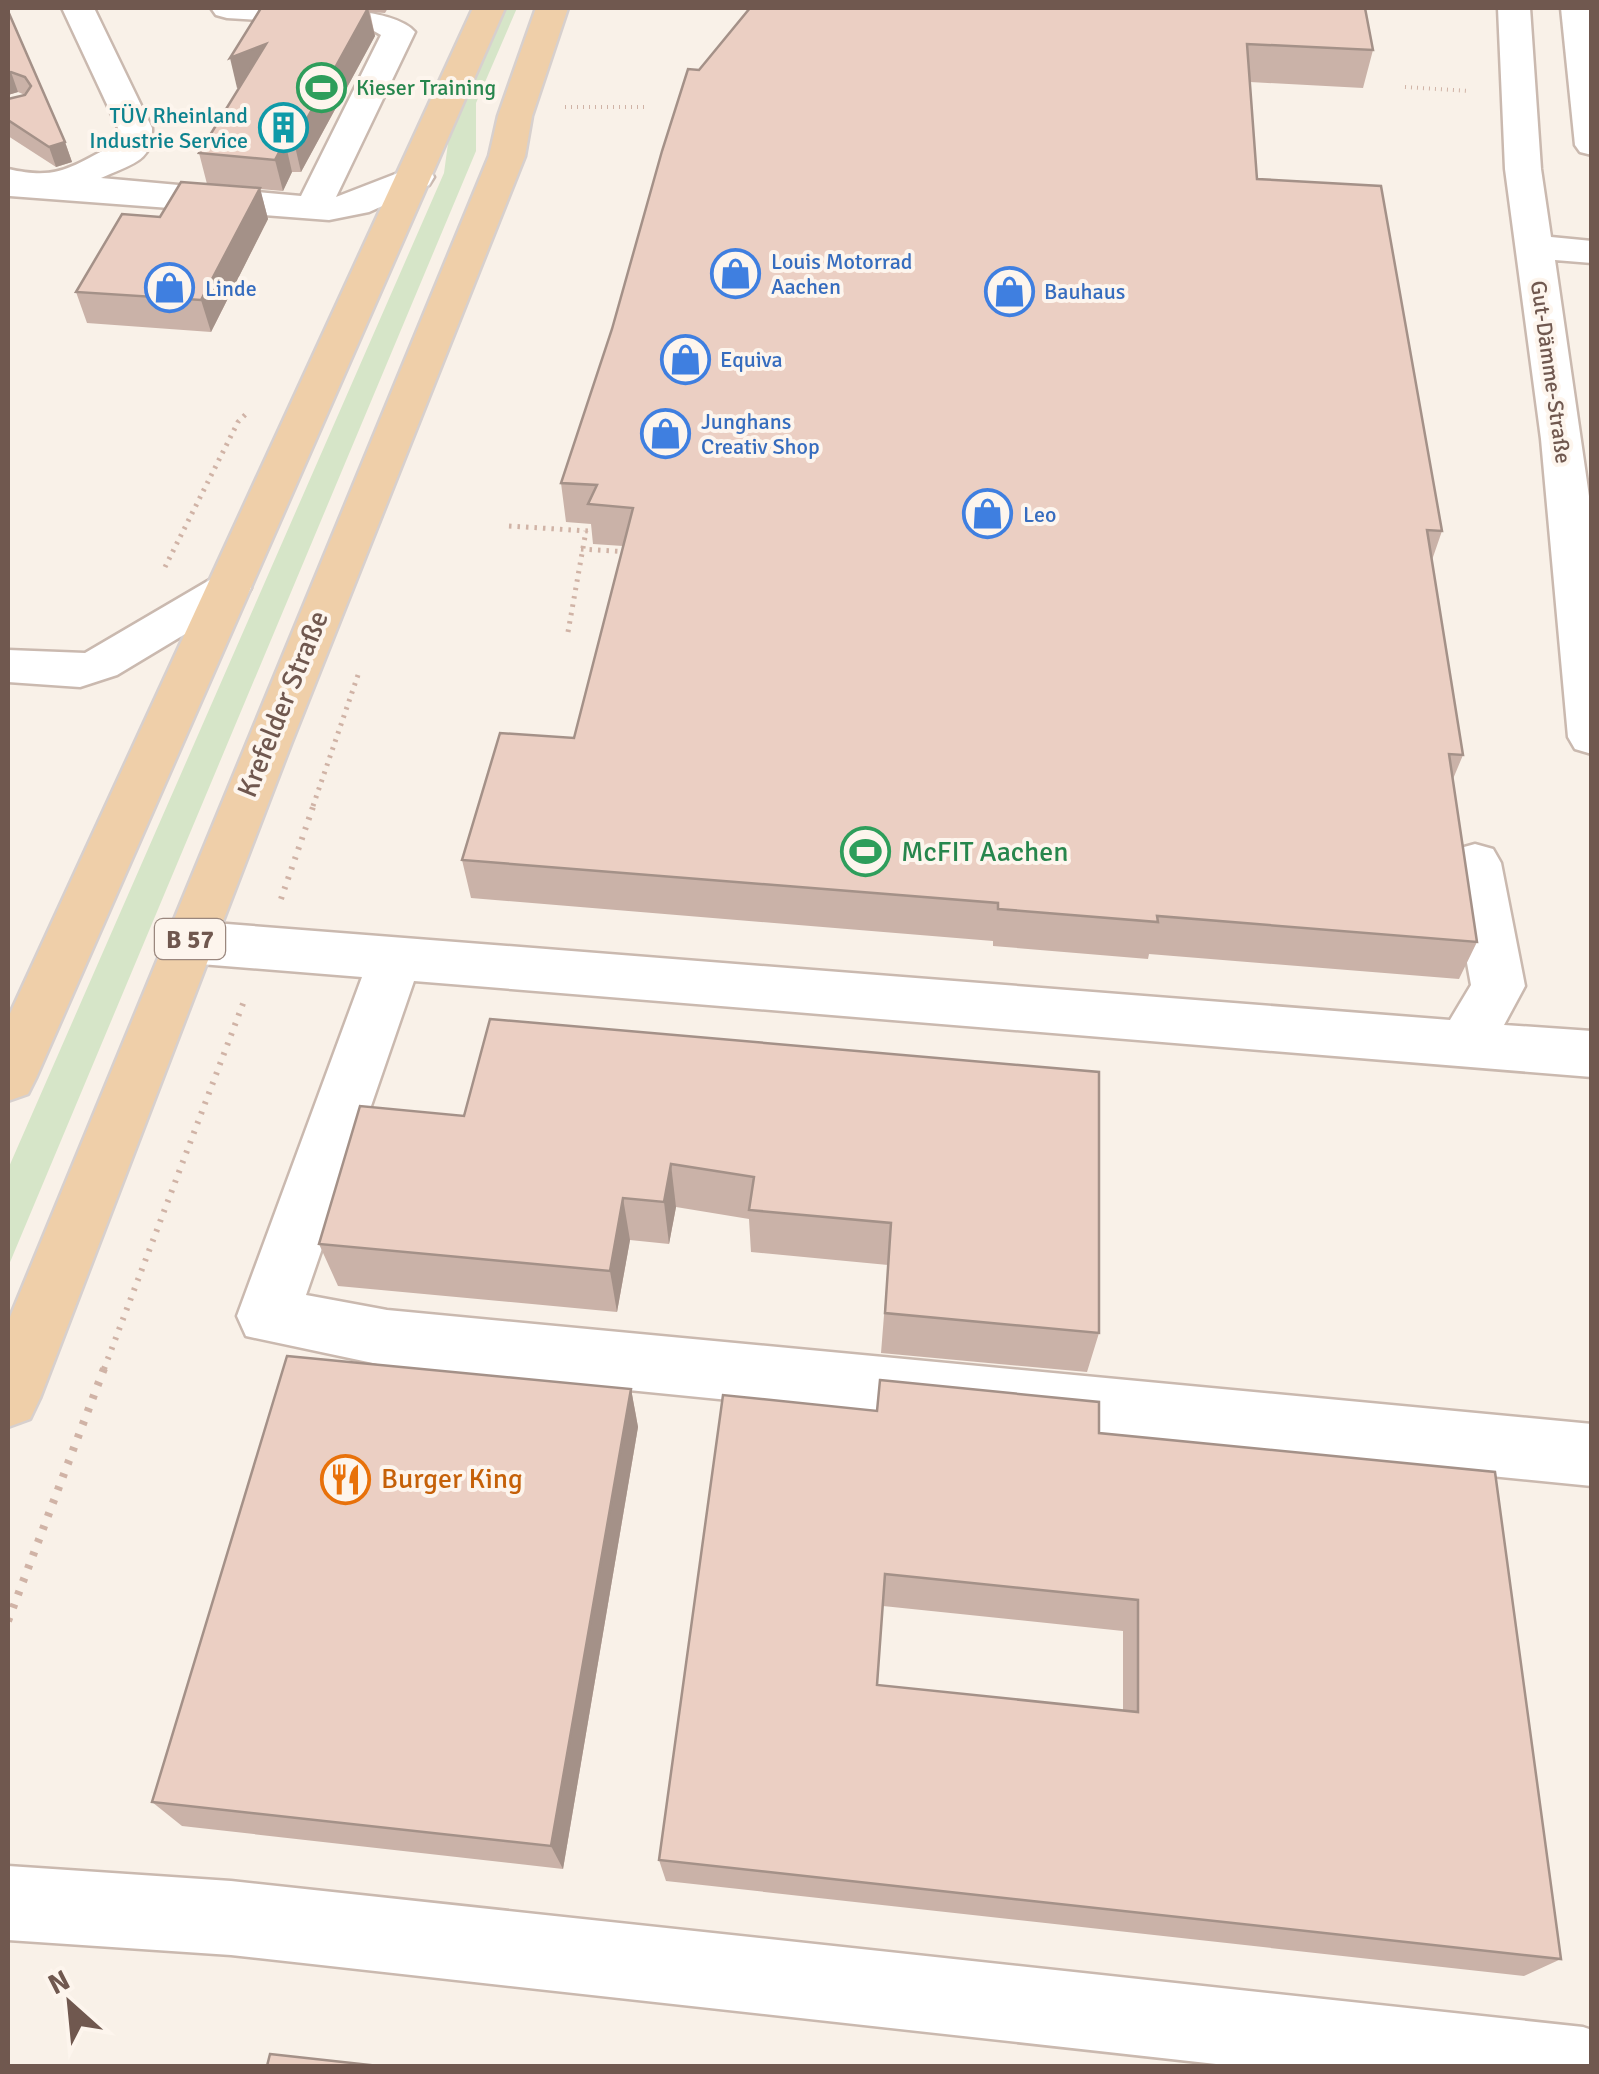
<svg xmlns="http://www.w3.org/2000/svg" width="1599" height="2074" viewBox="0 0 1599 2074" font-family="Signika,sans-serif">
  <rect width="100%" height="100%" fill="#f9f1e8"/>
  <polygon fill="#d6e5c8" points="505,8 517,8 476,103 476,151 8,1267 8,1169 444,173 449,136"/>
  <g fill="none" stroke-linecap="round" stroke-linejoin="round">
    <defs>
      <g id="minor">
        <path d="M 62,8 L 94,8 L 152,128 C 153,163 130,164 101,178 L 301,196 L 381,35 L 367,27 L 227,18 L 216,15 L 211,8 C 258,8 388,0 415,32 L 336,197 L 416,166 L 429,169 L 434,177 L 429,185 L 369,212 L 329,220 L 10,196 L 8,169 C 60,181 71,166 118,143 L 118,128 Z"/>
        <polygon points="1498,8 1530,8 1541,169 1551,237 1592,241 1592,263 1555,260 1592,517 1592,754 1575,749 1568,737 1541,439 1505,169"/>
        <polygon points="1561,8 1592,8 1592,155 1580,152 1575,145"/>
        <polygon points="229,573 245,578 251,588 245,598 117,675 80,687 8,682 8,650 85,653 213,578"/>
        <polygon points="1475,844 1493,849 1501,863 1525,986 1504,1025 1592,1031 1592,1077 414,981 306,1295 387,1310 1592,1424 1592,1486 387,1366 246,1336 237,1316 362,977 188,963 169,957 162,942 169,927 188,921 1450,1020 1471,985 1449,863 1457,849"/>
        <polygon points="8,1866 231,1881 1583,2027 1592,2030 1592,2066 1234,2066 231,1955 8,1940"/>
      </g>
      <g id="major">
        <polygon points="473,8 505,8 36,1078 28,1094 8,1101 8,1018"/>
        <polygon points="536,8 568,8 532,116 525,156 291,744 40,1398 30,1419 8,1427 8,1322 489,156 498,116"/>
      </g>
    </defs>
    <use href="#minor" stroke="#cab9af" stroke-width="5"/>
    <use href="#major" stroke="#d7d0ce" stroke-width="5"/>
    <g stroke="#d0b3a6" stroke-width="4" stroke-dasharray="1 5" stroke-linecap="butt">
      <polyline points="1405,87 1469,91"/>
      <polyline points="565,107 649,107"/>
    </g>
    <g stroke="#d0b3a6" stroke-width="5" stroke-dasharray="2.5 6" stroke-linecap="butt">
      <polyline points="509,526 588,531"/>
      <polyline points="581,549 629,552"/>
      <polyline points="165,567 238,422 249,411"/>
      <polyline points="568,632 586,531"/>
      <polyline points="313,806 358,675"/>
    </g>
    <g stroke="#d0b3a6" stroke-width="6" stroke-dasharray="2.5 8" stroke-linecap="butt">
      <polyline points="281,899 314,804"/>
      <polyline points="104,1369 244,1001"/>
    </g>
    <polyline stroke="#d0b3a6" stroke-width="8" stroke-dasharray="4 10" stroke-linecap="butt" points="8,1621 105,1366"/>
    <use href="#minor" fill="#fff" fill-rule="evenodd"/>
    <use href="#major" fill="#efcfa9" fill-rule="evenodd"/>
  </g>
  <g fill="#cab2a8" fill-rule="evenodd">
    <polygon points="261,8 388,8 385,13 370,12 375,36 301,172 292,172 283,191 260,189 268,219 211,332 87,323 76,292 160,217 207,184 199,153 240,87 237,88"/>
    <polygon points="750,8 1373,50 1363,88 1250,82 1257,179 1442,531 1432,560 1463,755 1453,779 1477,942 1459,979 1149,954 1148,959 993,946 993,941 471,898 462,860 574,738 623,546 593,544 591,524 566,522 561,483 699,70"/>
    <polygon points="8,11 65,142 72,162 56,167 8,136 8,99 25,95 18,92 8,95"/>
    <polygon points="1099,1072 1099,1333 1087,1372 881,1353 888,1265 751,1252 749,1219 676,1207 669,1244 630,1240 617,1312 338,1286 319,1244 464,1116"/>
    <polygon points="631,1389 638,1427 563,1869 182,1826 152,1802"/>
    <path d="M 723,1395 L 1099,1433 L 1561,1959 L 1524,1976 L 666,1881 L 659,1860 ZM 883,1606 L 1123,1631 L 1123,1711 L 877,1685 Z"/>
  </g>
  <g fill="#a49188">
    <polygon points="368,8 375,36 301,172 294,142"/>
    <polygon points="266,44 273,74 237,88 230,58"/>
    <polygon points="11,72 18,92 8,95 8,73"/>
    <polygon points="285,141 292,172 283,191 275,160"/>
    <polygon points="65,142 72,162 56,167 49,147"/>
    <polygon points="260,188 268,219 211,332 201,300"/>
    <polygon points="671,1164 676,1207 669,1244 664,1202"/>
    <polygon points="623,1198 630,1240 617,1312 610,1271"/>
    <polygon points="631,1389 638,1427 563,1869 551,1846"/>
  </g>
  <g fill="#ebcfc3" stroke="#a49188" stroke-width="2.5" fill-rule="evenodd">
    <polygon points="261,8 368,8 294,142 285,141 275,160 199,153 266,44 230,58"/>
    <polygon points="750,8 1365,8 1373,50 1247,44 1257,179 1381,186 1442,531 1427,530 1463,755 1449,754 1477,942 1157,916 1158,922 998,909 998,903 462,860 500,733 574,738 633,508 588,504 597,485 561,483 612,329 662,151 688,69 699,70"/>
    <polygon points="8,11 65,142 49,147 8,120 8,99 25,95 31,86 25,77 11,72 8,73"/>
    <polygon points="181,182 260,188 201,300 76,292 122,214 160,217"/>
    <polygon points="490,1019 1099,1072 1099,1333 885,1313 891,1223 749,1210 754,1177 671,1164 664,1202 623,1198 610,1271 319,1244 360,1106 464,1116"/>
    <polygon points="287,1356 631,1389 551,1846 152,1802"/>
    <path d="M 880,1380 L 1099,1402 L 1099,1433 L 1495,1472 L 1561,1959 L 659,1860 L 723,1395 L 877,1411 ZM 885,1574 L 1138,1600 L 1138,1712 L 877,1685 Z"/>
    <polygon points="270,2054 379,2066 267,2066"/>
  </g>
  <defs>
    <symbol id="stadium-ring" viewBox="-11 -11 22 22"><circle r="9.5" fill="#fdf5ed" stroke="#2e9e5b" stroke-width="1.5"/><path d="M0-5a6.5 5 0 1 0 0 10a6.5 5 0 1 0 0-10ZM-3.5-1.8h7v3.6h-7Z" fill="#2e9e5b"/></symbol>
    <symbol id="building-ring" viewBox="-11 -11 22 22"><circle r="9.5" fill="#fdf5ed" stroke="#0f9aa8" stroke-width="1.5"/><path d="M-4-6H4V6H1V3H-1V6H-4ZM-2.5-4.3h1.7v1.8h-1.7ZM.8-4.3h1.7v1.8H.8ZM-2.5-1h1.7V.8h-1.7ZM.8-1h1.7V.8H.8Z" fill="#0f9aa8"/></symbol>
    <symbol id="shop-ring" viewBox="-11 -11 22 22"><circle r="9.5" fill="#fdf5ed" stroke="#3f7fe0" stroke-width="1.5"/><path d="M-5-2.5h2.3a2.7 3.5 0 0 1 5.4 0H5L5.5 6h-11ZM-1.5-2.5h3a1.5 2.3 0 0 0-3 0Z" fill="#3f7fe0"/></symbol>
    <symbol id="restaurant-ring" viewBox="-11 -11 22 22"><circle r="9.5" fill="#fdf5ed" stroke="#e8710a" stroke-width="1.5"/><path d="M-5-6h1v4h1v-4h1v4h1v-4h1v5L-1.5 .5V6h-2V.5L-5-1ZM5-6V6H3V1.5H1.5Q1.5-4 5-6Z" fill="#e8710a"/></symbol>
  </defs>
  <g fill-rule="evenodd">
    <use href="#stadium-ring" x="294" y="60" width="55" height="55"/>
    <use href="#building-ring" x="256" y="100" width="55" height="55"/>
    <use href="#shop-ring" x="708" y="246" width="55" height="55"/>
    <use href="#shop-ring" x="142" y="260" width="55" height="55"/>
    <use href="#shop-ring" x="982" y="264" width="55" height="55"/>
    <use href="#shop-ring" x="658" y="332" width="55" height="55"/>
    <use href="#shop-ring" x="638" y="406" width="55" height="55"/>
    <use href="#shop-ring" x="960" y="486" width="55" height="55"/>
    <use href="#stadium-ring" x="838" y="824" width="55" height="55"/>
    <use href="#restaurant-ring" x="318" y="1452" width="55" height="55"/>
  </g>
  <g text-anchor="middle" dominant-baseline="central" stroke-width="8" stroke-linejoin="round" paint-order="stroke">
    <g font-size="22" fill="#27864d" stroke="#fdf5ed" text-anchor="start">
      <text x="356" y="87">Kieser Training</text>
    </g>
    <g font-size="22" fill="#0d838f" stroke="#fdf5ed" text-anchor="end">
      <text x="248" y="115">TÜV Rheinland<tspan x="248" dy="25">Industrie Service</tspan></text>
    </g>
    <g font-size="22" fill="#366cbe" stroke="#fdf5ed" text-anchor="start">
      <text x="771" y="261">Louis Motorrad<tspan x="771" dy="25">Aachen</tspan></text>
      <text x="205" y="288">Linde</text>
      <text x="1044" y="291">Bauhaus</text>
      <text x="720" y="359">Equiva</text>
      <text x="701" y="421">Junghans<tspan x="701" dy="25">Creativ Shop</tspan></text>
      <text x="1023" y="514">Leo</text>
    </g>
    <g font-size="22" fill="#70584f" stroke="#fdf5ed">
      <text transform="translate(1551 372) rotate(82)">Gut-Dämme-Straße</text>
    </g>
    <rect fill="#fdf5ed" stroke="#9a877e" stroke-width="2.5" x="155" y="919" width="70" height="40" rx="8"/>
    <g font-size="25" font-weight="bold" fill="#70584f">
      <text x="190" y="939">B 57</text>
    </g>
    <g font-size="28" fill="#70584f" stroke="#fdf5ed">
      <text transform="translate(283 704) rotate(-68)">Krefelder Straße</text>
    </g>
    <g font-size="28" fill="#27864d" stroke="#fdf5ed" text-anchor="start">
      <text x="901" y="852">McFIT Aachen</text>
    </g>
    <g font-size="28" fill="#c56008" stroke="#fdf5ed" text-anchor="start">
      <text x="381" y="1479">Burger King</text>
    </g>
  </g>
  <rect width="1599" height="2074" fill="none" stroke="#70584f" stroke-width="20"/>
  <g transform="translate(70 2004) rotate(333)" stroke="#fdf5ed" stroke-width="8" paint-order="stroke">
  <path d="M0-8L18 38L0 25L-18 38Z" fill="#70584f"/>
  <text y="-15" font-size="28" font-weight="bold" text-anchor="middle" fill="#70584f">N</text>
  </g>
</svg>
